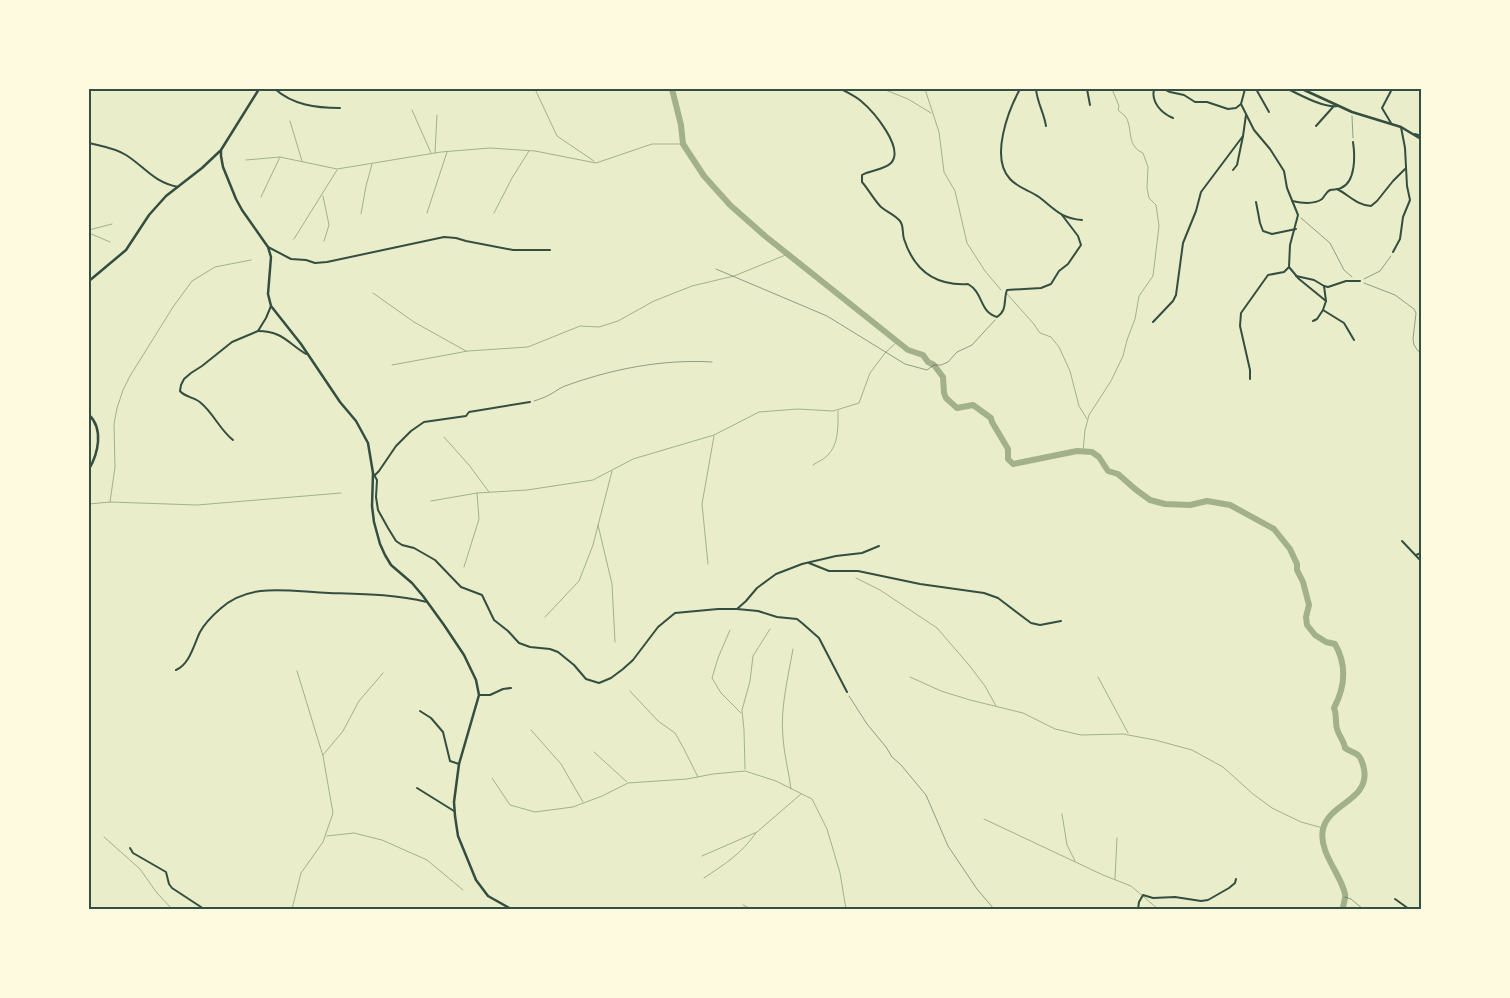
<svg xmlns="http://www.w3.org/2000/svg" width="1510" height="998" viewBox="0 0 1510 998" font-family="Merriweather,serif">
  <rect width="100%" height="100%" fill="#e9edc9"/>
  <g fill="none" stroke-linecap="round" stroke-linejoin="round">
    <g stroke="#a3b18a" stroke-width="1">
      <polyline points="535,89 557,136 594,161"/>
      <polyline points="883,89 908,99 931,113"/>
      <polyline points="925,89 939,132 944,172 955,191 967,243 985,271 1001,290"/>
      <polyline points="412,110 431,153"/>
      <polyline points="290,121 302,161"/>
      <polyline points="435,153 437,115"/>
      <polyline points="246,160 280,157 337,169 441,152 490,148 535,151 596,163 652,144 683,144"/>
      <polyline points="89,186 90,185"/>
      <polyline points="323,196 329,225 324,241"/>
      <polyline points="261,197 280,157"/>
      <polyline points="427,213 447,152"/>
      <polyline points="494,213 512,178 529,151"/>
      <polyline points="361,214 366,186 372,164"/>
      <polyline points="89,230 112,224"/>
      <polyline points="89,233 110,242"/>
      <polyline points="294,239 337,170"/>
      <polyline points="373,293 414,322 466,351"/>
      <polyline points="1007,294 1033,323 1040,333 1051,337 1059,347 1070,371 1079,406 1087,419"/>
      <polyline points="392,365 468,351 528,347 580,326 599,327 618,321 654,301 692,286 734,276 788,254"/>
      <polyline points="444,437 469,465 489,492"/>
      <path d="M 1083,451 L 1085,430 L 1089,415 L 1111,381 L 1123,356 L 1127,340 L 1135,319 L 1139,296 L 1153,276 L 1159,226 L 1156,205 L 1149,198 L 1147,188 L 1148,167 L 1143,153 C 1125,145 1134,128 1125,116 C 1123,114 1120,112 1118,110 L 1119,106 L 1112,89"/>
      <path d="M 813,465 C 817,462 823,460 827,456 C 839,444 838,427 838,411"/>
      <polyline points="431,501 477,493 527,490 593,480 633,459 714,435 759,412 798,409 833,411 859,403 870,373 885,353 898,341"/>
      <polyline points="110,502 115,467 114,424 117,408 123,390 130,376 173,307 192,281 215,267 251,260"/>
      <polyline points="89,504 110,502 197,505 341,493"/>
      <polyline points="598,525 612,584 615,642"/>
      <polyline points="708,564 702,504 714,436"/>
      <polyline points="464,567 479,519 477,493"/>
      <polyline points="856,578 880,590 937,628 969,665 985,686 996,706"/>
      <polyline points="545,617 579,581 593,545 612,471"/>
      <polyline points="730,630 718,658 712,678 721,693 741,713"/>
      <polyline points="910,677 941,691 970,700 1023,713 1055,729 1081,735 1123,734 1155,740 1192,750 1223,767 1253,794 1272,808 1301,822 1323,828"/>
      <polyline points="1098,677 1128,733"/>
      <polyline points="630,691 658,721 675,733 684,749 698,777"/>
      <polyline points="531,730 561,764 583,802"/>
      <polyline points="594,752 627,782"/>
      <polyline points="323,755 343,731 359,701 383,673"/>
      <polyline points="745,769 744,730 742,710 750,681 753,656 770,629"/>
      <polyline points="492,778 510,805 535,812 573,807 602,796 628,783 687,779 713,774 745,771 776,781 812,799 827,829 840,873 846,909"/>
      <path d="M 791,789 C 789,772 784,755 783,738 C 780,708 788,678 793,649"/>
      <polyline points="1062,814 1067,845 1075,861"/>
      <polyline points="984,819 1103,875 1131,886 1158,909"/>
      <polyline points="327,836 354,833 382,840 427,860 463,890"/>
      <polyline points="104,837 140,869 157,893 172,909"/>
      <polyline points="702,856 757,832 801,794"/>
      <path d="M 704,878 C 725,864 741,854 756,833"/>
      <polyline points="1115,879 1117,838"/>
      <polyline points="743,905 751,909"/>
      <polyline points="292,909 301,873 323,842 333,813 323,756 297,671"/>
    </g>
    <path stroke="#a3b18a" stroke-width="6" d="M 672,89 L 681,125 L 683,144 L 704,176 L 730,205 L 765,236 L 908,350 L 923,355 L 928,362 L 934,365 L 943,377 L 944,393 L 946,398 L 957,408 L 973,405 L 991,418 L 992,422 L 1008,449 L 1008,459 L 1013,464 L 1077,451 L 1092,452 L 1099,457 L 1108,471 L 1118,474 L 1135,489 L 1150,500 L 1165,504 L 1190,505 L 1207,501 L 1230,505 L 1274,529 L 1290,549 L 1297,564 L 1297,570 L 1303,582 L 1309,605 L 1306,617 L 1307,625 L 1315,635 L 1326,642 L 1335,644 C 1347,665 1345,687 1334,708 C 1337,715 1335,722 1337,729 C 1339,736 1344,741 1345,748 C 1349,751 1354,752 1358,755 C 1362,759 1363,764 1364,769 C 1370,800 1329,803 1323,829 C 1318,852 1341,874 1345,894 C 1346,899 1343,904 1343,909"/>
    <g stroke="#344e41" stroke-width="0.5">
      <polyline points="1352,116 1353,138"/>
      <polyline points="1301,218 1330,243 1344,270 1352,277"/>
      <polyline points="716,269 827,316 905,364 927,370 934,365 941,365 948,362 957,352 972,345 995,320"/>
      <polyline points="1364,279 1380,271 1391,256"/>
      <polyline points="1364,283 1395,295 1414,309 1416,313 1413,339 1414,345 1418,351 1421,352"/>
      <path d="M 534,401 C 540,399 546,397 551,394 C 556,391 560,388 565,386 C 612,369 662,359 712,362"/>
      <polyline points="849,696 867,724 886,747 892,757 901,765 926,795 948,846 977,889 994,909"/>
      <polyline points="1345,897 1351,899 1363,909"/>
    </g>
    <g stroke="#344e41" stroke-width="2">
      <path d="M 275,89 C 293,105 316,108 340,108"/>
      <path d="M 841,89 C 848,93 855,96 861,101 C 873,111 905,148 891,163 C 884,170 871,170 862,175 L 862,182 C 869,190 874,200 881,207 C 887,212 895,215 900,221 C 904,226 902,233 904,239 C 914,270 935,286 968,284 C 984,293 979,312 997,317 C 1008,310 1003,300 1007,290 L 1041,288 L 1051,284 L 1059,271 L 1068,264 L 1081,245 L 1078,236 L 1062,215"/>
      <path d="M 1020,89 C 1008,111 990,158 1010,179 C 1018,188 1029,190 1039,197 C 1055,209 1060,218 1082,220"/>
      <path d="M 1036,89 C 1037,102 1044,113 1046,126"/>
      <polyline points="1087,89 1090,105"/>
      <path d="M 1154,89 C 1151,102 1161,113 1173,118"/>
      <polyline points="1164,89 1170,92 1184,95 1195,102 1207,102 1228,109 1236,108 1241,104"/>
      <polyline points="1245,89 1241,104 1254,130 1270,149 1284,171 1287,188 1298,215 1290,245 1289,267 1299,279 1326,301"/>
      <polyline points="1256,89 1269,112"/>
      <path d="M 1288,89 C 1300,95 1324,108 1337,106"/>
      <polyline points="1391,123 1382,108 1392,89"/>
      <polyline points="1316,126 1333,107"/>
      <polyline points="1415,134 1421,136"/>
      <path d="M 89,143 C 101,146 115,148 126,155 C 145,167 153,182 178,187"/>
      <polyline points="1233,170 1237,165 1243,136"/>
      <path d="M 1337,189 C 1349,195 1358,206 1371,206 L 1377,201 L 1393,181 L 1405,169"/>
      <path d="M 1292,201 C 1301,203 1314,205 1322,199 C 1325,196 1326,192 1330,190 C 1334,189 1338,190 1341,188 C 1356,182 1355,155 1353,142"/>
      <polyline points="1256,202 1260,223 1263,231 1272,234 1296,229"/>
      <polyline points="268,247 291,259 306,260 315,263 327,262 444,237 456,238 466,241 513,250 550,250"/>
      <polyline points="1393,252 1400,239 1403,217 1410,200 1407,186 1405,148 1401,127"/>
      <polyline points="1296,276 1314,280 1324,286 1328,287 1346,281 1360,281"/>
      <polyline points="1324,286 1326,301 1323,310 1344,323 1354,340"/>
      <polyline points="1313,321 1317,319 1323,310"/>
      <polyline points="1153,322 1173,301 1176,295 1183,243 1196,211 1201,192 1243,136 1246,115"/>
      <path d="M 258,331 C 282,331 288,343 306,354"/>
      <polyline points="1250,379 1250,370 1240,326 1241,313 1268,275 1284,272 1289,267"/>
      <path d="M 233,440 C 220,430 214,414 201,403 C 195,397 186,398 180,391 L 181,385 L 184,379 L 191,373 L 202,366 L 232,342 L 258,331 L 266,318 L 271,306"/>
      <polyline points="373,473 377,480 376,497 378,510 388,528 396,541 402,545 414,548 435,560 461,587 482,595 494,620 508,631 519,643 530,647 550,649 558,652 574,665 586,679 599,683 611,678 623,669 633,660 658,627 675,613 718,609 737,609 758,611 777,617 797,619 802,623 819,638 847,692"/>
      <polyline points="375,475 379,471 396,446 411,431 424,422 466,416 469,412 530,402"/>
      <polyline points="1402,541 1421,561"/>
      <polyline points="1416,555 1421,553"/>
      <polyline points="809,563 829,571 858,571 920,584 984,593 998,598 1031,623 1040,625 1061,621"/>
      <polyline points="737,609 746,601 757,588 776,574 802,564 836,556 862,553 879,546"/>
      <path d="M 176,670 C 190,664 194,644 200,632 C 205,623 212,616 220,609 C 250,581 292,592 329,593 C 362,594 394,594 427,602"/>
      <polyline points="479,695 490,695 503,689 511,688"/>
      <polyline points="420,711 431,718 443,732 450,761 459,764"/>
      <polyline points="417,788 454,811"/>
      <polyline points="130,848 133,853 166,872 169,884 172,888 204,909"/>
      <polyline points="1395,899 1409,909"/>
      <polyline points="89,904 90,909"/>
      <polyline points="1138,909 1139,902 1143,895 1153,898 1175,897 1201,901 1208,900 1229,888 1235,883 1236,879"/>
    </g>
    <g stroke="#344e41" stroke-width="2.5">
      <polyline points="259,89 221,150 221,156 223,167 236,199 242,210 268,247 271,257 268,294 271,306 301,344 340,402 356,421 368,443 373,473 372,506 374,522 380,544 385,555 391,565 412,583 423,596 444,625 464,655 476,680 479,695 459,764 454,802 455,816 458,836 476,880 488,896 511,909"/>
      <polyline points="1302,89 1352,112 1401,127 1421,139"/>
      <polyline points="89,281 126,250 149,215 166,196 202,168 220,151"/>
      <path d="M 89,415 C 104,429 98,454 89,469"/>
    </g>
  </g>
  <rect width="1510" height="998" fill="none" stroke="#fefae0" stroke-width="180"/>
  <rect x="90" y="90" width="1330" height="818" fill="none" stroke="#344e41" stroke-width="2"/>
</svg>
